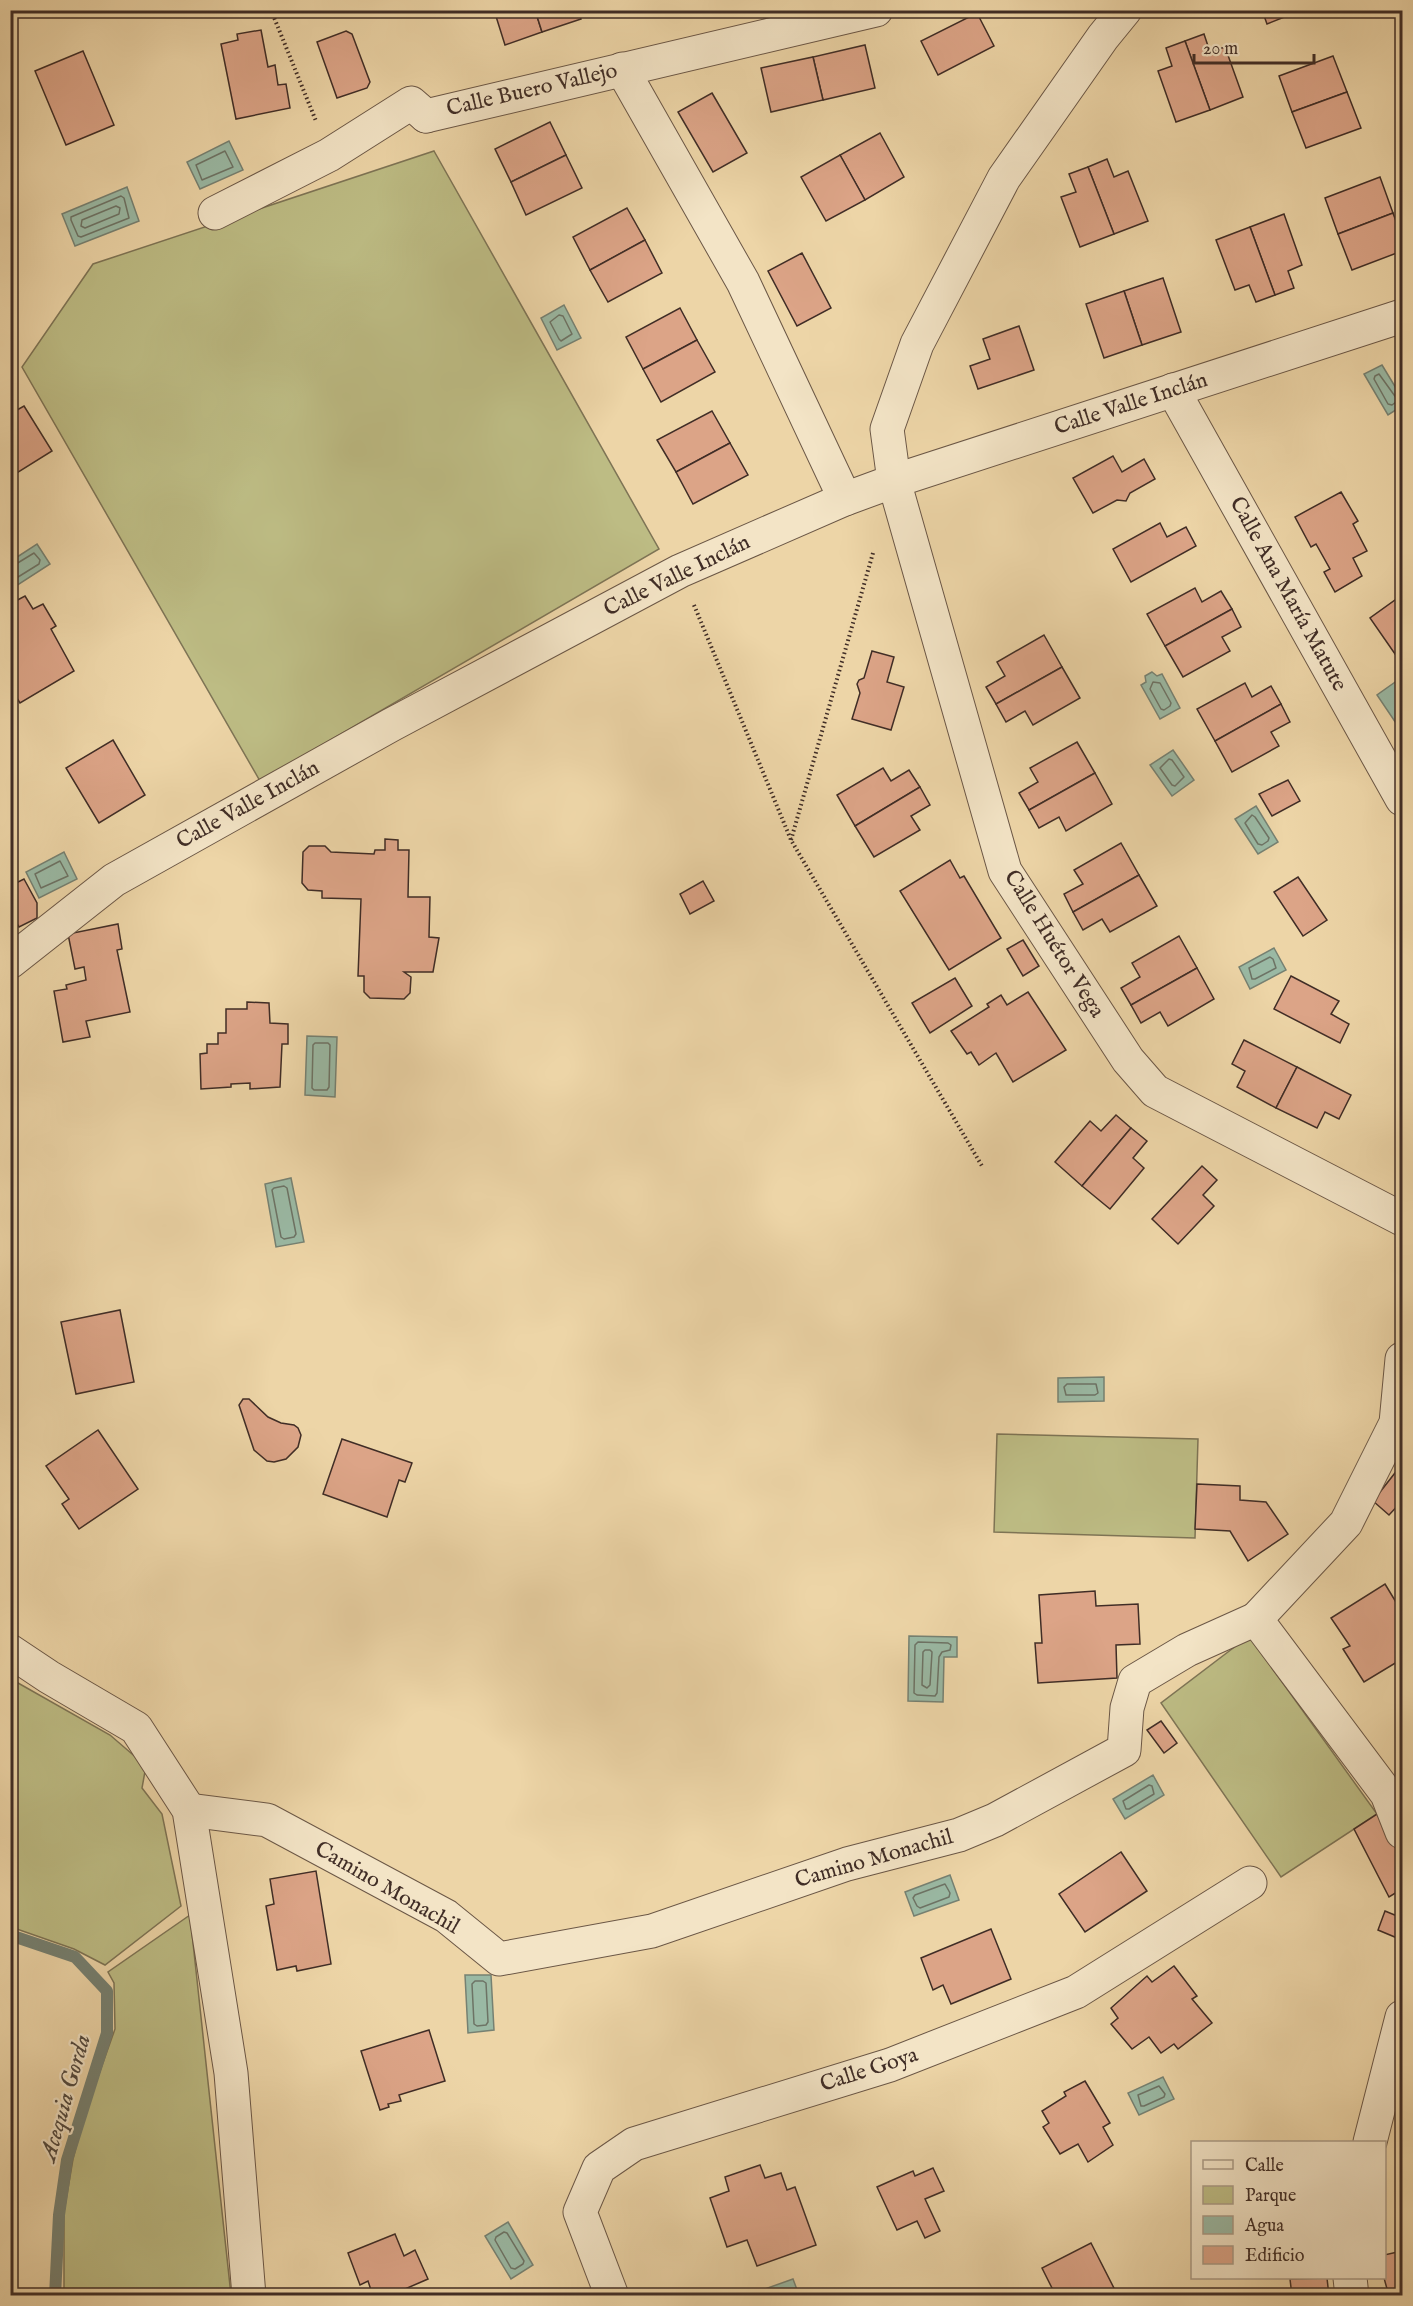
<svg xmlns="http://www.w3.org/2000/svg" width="1413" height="2306" viewBox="0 0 1413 2306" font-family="'IM FELL English',serif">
  <rect width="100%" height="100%" fill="#edd5a7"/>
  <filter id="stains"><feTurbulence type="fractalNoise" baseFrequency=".00333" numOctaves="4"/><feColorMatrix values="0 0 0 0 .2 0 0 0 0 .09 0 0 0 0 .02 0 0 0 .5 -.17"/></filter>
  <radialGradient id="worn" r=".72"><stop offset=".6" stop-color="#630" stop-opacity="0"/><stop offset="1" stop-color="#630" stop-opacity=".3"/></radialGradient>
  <g fill="#bdbc84" stroke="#7e7455" stroke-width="1.5">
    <polygon points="434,151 659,549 260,781 22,367 93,264"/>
    <polygon points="997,1434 1198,1439 1195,1538 994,1532"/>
    <polygon points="1249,1636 1377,1814 1281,1877 1161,1703"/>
    <polygon points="11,1679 110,1735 146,1766 142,1788 162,1814 181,1906 105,1965 74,1949 11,1927"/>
    <polygon points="190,1915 231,2295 64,2296 64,2212 73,2159 84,2116 115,2029 114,1983 108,1972"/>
  </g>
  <g fill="#9ab9a4" stroke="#768172" stroke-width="1.5">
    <polygon points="229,141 243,170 200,189 187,162"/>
    <polygon points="127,187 139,221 75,246 62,214"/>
    <polygon points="564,305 581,338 557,350 541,318"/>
    <polygon points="1382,365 1402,398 1402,406 1388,415 1364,374"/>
    <polygon points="37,544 50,564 13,588 11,584 11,561"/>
    <polygon points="1152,672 1157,676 1162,674 1180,708 1160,719 1141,685 1146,682 1145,676"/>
    <polygon points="1398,680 1402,688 1402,732 1377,695"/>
    <polygon points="1173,750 1194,780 1172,796 1150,765"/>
    <polygon points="1256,806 1278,842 1258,854 1235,819"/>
    <polygon points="64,852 77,879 39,898 26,872"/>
    <polygon points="1274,948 1286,970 1250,989 1239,967"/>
    <polygon points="307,1036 337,1037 335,1097 305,1095"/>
    <polygon points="291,1178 304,1242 276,1247 265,1184"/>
    <polygon points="1104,1377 1104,1401 1058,1402 1058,1378"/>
    <polygon points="909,1636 957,1637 957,1657 944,1657 943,1702 908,1701"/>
    <polygon points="1153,1775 1164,1795 1125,1819 1113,1799"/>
    <polygon points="950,1875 959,1900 914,1916 905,1892"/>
    <polygon points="465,1975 491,1975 494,2030 468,2033"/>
    <polygon points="1163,2077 1174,2099 1139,2115 1128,2093"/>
    <polygon points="508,2222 533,2265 511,2279 485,2236"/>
    <polygon points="793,2279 799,2295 748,2295"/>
  </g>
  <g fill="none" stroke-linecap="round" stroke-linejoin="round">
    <g stroke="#6d7365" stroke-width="1.5">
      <polygon points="225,151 233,167 202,180 196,165"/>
      <polygon points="121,196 124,198 129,218 81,237 78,236 71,220 71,217"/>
      <polygon points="116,206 120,208 119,214 85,228 81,226 82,220"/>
      <polygon points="559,315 563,316 572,334 561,341 559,339 550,322"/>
      <polygon points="1379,374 1397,399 1396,402 1392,405 1388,404 1374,379 1375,376"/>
      <polyline points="10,565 16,564 34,553 40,560 39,564 10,582"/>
      <polygon points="1153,682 1160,683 1171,703 1170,706 1164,710 1161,709 1150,689"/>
      <polygon points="1169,759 1172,760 1184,777 1175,786 1172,785 1160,768"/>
      <polygon points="1252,815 1255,817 1269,838 1268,841 1262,845 1258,844 1245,823"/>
      <polygon points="60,861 68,876 41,888 35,874"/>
      <polygon points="1270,957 1273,959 1276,968 1255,979 1252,979 1249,968"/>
      <polygon points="315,1043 328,1043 330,1045 329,1087 327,1090 314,1090 312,1088 313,1045"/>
      <polygon points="284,1186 287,1188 296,1234 294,1237 284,1239 281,1237 272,1190 274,1188"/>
      <polygon points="1067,1384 1096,1384 1098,1393 1095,1395 1066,1395 1064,1387"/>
      <polygon points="918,1642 948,1643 951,1645 950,1650 942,1652 939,1657 937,1693 935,1696 917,1695 914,1693 915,1645"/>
      <polygon points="925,1650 930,1650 932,1652 930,1685 927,1688 922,1685 923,1652"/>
      <polygon points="1149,1785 1152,1786 1154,1794 1129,1809 1126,1809 1123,1801"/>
      <polygon points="945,1884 950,1893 949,1897 920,1908 917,1906 913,1898 915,1895"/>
      <polygon points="475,1981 483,1981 486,1983 488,2022 486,2025 477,2026 474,2024 472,1984"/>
      <polygon points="1159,2086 1165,2094 1164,2097 1144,2106 1141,2106 1138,2095"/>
      <polygon points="504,2232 507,2233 524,2261 523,2264 515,2269 511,2268 495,2240 496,2237"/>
    </g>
    <polyline stroke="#768172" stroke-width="12" points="10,1935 75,1957 107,1991 107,2033 67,2160 59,2215 55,2296"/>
  </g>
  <g fill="#dca487" stroke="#402d26" stroke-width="1.5">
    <polygon points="494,10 535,10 542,32 505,45"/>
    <polygon points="535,10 578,10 581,19 542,32"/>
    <polygon points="1262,10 1302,10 1267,24"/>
    <polygon points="977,13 994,46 938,75 921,41"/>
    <polygon points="261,30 268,67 275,65 278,85 286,84 290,108 236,119 221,44 238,40 237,34"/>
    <polygon points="346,31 352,34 370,82 367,88 337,98 317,42"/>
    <polygon points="1204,34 1210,52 1225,47 1243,97 1210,110 1185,41"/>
    <polygon points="1185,41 1210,110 1176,122 1158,71 1172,66 1166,48"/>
    <polygon points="865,45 875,88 823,100 813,57"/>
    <polygon points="83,51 114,125 66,145 35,71"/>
    <polygon points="1333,56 1347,92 1292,112 1279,76"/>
    <polygon points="813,57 823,100 771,112 761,68"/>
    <polygon points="1347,92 1361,128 1306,148 1292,112"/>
    <polygon points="712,93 747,153 713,172 678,112"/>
    <polygon points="550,122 566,155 511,182 495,149"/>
    <polygon points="880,133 904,177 865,200 840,155"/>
    <polygon points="566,155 582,188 526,215 511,182"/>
    <polygon points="840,155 865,200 826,221 801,177"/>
    <polygon points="1107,159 1114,177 1128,171 1148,221 1114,234 1088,167"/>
    <polygon points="1088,167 1114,234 1080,247 1061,197 1076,192 1069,174"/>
    <polygon points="1380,177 1393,213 1338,234 1325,198"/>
    <polygon points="627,208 645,240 590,270 573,237"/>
    <polygon points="1393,213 1402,238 1402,251 1352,270 1338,234"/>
    <polygon points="1284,214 1302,265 1288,271 1294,288 1275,295 1250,227"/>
    <polygon points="1250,227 1275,295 1256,302 1249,285 1235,290 1216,240"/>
    <polygon points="645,240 662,273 608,302 590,270"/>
    <polygon points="802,253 831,308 797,326 768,271"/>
    <polygon points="1163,278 1181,332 1142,345 1124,291"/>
    <polygon points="1124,291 1142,345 1104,358 1086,304"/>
    <polygon points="680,308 697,340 643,369 626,337"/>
    <polygon points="1019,326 1034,370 978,389 970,366 990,359 983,339"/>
    <polygon points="697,340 715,372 661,402 643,369"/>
    <polygon points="24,406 52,451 12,476 10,414"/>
    <polygon points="712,411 730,443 676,472 657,440"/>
    <polygon points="730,443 748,475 693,504 676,472"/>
    <polygon points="1113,456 1122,472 1144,459 1155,479 1130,493 1126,501 1117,500 1093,513 1073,478"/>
    <polygon points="1341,492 1358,521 1353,524 1367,551 1353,558 1362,576 1335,592 1324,572 1330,569 1316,544 1311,547 1295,517"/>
    <polygon points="1160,523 1167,537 1186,527 1196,546 1131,582 1113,549"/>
    <polygon points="1195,588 1202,602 1221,591 1232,609 1165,646 1147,614"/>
    <polygon points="1402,595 1402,664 1370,618"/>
    <polygon points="25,596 33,609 43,604 56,626 51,629 74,671 20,703 10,687 10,604"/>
    <polygon points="1232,609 1241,627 1222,637 1230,651 1183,677 1165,646"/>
    <polygon points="1044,635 1062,667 996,704 986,687 1005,676 997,662"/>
    <polygon points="872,651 894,657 887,682 904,687 891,730 852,719 860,693 857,684 859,680 864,678"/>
    <polygon points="1062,667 1080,698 1033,725 1025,711 1006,722 996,704"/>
    <polygon points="1245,683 1252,697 1271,686 1281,704 1215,741 1197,709"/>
    <polygon points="1281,704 1290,722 1271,732 1279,746 1232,772 1215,741"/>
    <polygon points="113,740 145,795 99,823 66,768"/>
    <polygon points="1077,742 1095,773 1029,810 1019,793 1038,782 1030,768"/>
    <polygon points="883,768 891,781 909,770 920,787 855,826 837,795"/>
    <polygon points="1095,773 1112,804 1066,831 1059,817 1039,828 1029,810"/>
    <polygon points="1288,780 1300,801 1272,816 1259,794"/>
    <polygon points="920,787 930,805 911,816 920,830 874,857 855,826"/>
    <polygon points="385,839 398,840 398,850 409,850 408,897 430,897 429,937 439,938 433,972 404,972 411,977 410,993 404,999 370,998 364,992 364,976 358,976 361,899 322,898 322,891 308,890 302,883 303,852 309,846 325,846 331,852 374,854 375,850 385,850"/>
    <polygon points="1121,843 1139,875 1073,912 1064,894 1083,884 1074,870"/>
    <polygon points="950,860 960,878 964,876 1001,938 949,970 900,891"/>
    <polygon points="1139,875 1157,906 1110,932 1102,919 1083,930 1073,912"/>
    <polygon points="1298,877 1327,920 1303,936 1274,892"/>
    <polygon points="24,879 37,903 37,918 19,927 10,912 10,886"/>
    <polygon points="703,881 714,901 690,914 680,894"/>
    <polygon points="118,924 122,949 117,950 130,1012 86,1021 90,1037 63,1042 54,991 67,989 66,985 86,980 84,967 75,969 68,934"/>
    <polygon points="1179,936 1197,968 1131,1005 1121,988 1140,977 1132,963"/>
    <polygon points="1023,940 1039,966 1023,976 1007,949"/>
    <polygon points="1197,968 1214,999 1168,1026 1160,1012 1141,1023 1131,1005"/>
    <polygon points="1291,976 1339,1001 1331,1014 1349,1024 1340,1043 1274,1009"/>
    <polygon points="955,978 972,1006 930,1033 912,1003"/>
    <polygon points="1028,992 1066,1050 1013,1082 996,1053 979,1065 971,1052 967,1054 951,1031 989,1007 987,1004 1001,995 1007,1005"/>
    <polygon points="247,1002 269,1003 270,1023 288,1024 288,1044 282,1044 280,1087 250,1089 250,1083 231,1084 231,1087 201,1089 200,1054 207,1053 207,1044 218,1044 218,1033 226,1033 226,1009 247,1009"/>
    <polygon points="1244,1040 1297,1067 1276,1108 1237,1087 1245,1071 1232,1064"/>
    <polygon points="1297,1067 1351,1095 1339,1119 1325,1112 1317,1128 1276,1108"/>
    <polygon points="1116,1115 1131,1128 1082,1186 1055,1162 1090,1121 1101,1131"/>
    <polygon points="1131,1128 1147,1141 1133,1158 1144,1168 1110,1209 1082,1186"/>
    <polygon points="1202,1166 1217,1180 1203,1195 1214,1206 1178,1244 1152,1219"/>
    <polygon points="120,1310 134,1382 76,1394 61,1322"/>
    <polygon points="243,1399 249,1399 268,1417 281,1423 294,1425 298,1428 301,1435 298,1447 286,1459 274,1462 267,1461 254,1450 239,1405"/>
    <polygon points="98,1430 138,1489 79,1529 62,1504 69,1499 46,1466"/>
    <polygon points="342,1439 412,1463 405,1482 399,1480 387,1517 323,1494"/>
    <polygon points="1402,1464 1402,1501 1389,1515 1373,1501"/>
    <polygon points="1197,1484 1240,1486 1240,1500 1266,1502 1288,1534 1248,1561 1230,1531 1195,1529"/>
    <polygon points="1385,1584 1402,1612 1402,1659 1364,1682 1343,1649 1350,1646 1331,1618"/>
    <polygon points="1095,1591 1096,1606 1138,1604 1140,1644 1116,1645 1117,1678 1038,1683 1035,1643 1042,1643 1039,1595"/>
    <polygon points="1161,1721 1177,1743 1164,1753 1147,1730"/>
    <polygon points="1377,1814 1402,1857 1402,1889 1389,1897 1354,1829"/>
    <polygon points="1121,1852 1147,1891 1085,1932 1059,1894"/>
    <polygon points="316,1871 331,1964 297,1971 296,1966 277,1970 266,1906 274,1904 270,1879"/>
    <polygon points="1385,1911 1402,1918 1402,1940 1378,1930"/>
    <polygon points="991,1929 1011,1979 951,2004 943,1985 933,1990 921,1958"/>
    <polygon points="1174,1966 1197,1996 1192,1999 1212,2023 1178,2049 1174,2044 1161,2053 1149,2037 1132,2049 1111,2024 1118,2018 1111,2008 1147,1976 1152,1982"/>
    <polygon points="429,2030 445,2081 399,2095 401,2101 388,2104 389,2107 380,2110 361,2051"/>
    <polygon points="1085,2081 1110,2123 1103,2127 1113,2145 1088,2162 1078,2144 1060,2154 1043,2127 1049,2123 1042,2111 1066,2096 1064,2092"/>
    <polygon points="760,2165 765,2178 781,2173 787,2190 795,2187 816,2245 757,2266 747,2240 727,2247 710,2198 729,2191 725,2177"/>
    <polygon points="933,2168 944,2191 925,2199 940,2231 925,2238 917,2221 897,2230 877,2187 913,2171 915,2176"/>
    <polygon points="1401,2175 1402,2175 1402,2201 1396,2177"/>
    <polygon points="395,2234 404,2256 415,2250 428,2279 405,2289 407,2296 365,2296 372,2293 368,2281 360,2285 348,2253"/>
    <polygon points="1091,2243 1118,2296 1056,2296 1042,2268"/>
    <polygon points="1402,2251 1402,2296 1389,2296 1384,2278 1384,2255"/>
    <polygon points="1327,2278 1329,2296 1292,2296 1290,2279"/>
  </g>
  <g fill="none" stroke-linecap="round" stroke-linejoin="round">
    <defs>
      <g id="pedestrian">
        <polyline points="215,213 329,155 411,103 426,116"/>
        <polyline points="189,1810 267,1820 446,1916 499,1959 652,1931 847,1864 959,1835 995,1820 1124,1750 1127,1708 1135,1681 1187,1650 1256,1619"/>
      </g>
      <g id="minor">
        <polyline points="1125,10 1103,37 1004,178 917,344 887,429 894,481 1005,871 1128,1060 1155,1091 1402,1219"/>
        <polyline points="622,69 743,282 845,499"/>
        <polyline points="426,116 876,10"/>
        <polyline points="1173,390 1402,799"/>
        <polyline points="10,962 114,880 391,725 680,571 845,499 894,481 1402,316"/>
        <polyline points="1402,1359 1396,1423 1346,1523 1256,1619 1387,1794 1402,1832"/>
        <polyline points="10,1651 49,1677 136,1728 189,1810 231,2073 249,2296"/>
        <polyline points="1370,2142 1402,2017"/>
        <polyline points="1350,2278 1352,2296"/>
        <polyline points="612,2296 580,2212 599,2168 634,2144 890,2065 1076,1992 1250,1883"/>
      </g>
    </defs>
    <use href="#pedestrian" stroke="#6b5746" stroke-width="35"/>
    <use href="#minor" stroke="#6b5746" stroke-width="35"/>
    <g stroke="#402d26" stroke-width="4" stroke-dasharray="1.5 3" stroke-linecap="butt">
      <polyline points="271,10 316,121"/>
      <polyline points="694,605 791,840 982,1166"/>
      <polyline points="791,840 873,553"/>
    </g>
    <use href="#pedestrian" stroke="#f3e4c6" stroke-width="33"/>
    <use href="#minor" stroke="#f3e4c6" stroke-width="33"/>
  </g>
  <g text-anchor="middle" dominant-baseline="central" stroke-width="4.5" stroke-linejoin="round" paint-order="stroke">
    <g font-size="22" fill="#402d26" stroke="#f3e4c6">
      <text transform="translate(532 90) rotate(-13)">Calle Buero Vallejo</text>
      <text transform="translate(1131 404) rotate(-18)">Calle Valle Inclán</text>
      <text transform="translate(677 576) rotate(-26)">Calle Valle Inclán</text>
      <text transform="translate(1288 594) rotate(61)">Calle Ana María Matute</text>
      <text transform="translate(248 805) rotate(-29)">Calle Valle Inclán</text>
      <text transform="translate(1054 944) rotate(58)">Calle Huétor Vega</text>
      <text transform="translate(874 1859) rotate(-16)">Camino Monachil</text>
      <text transform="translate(387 1888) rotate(30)">Camino Monachil</text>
      <text transform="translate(869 2070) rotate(-18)">Calle Goya</text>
    </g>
    <g font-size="24" font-style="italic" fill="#52493f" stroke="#f3e4c6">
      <text transform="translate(66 2098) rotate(-74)">Acequia Gorda</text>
    </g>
  </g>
  <rect width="1413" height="2306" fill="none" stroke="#edd5a7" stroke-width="36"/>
  <rect x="12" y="12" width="1389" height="2282" fill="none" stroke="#402d26" stroke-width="3"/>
  <rect x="18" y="18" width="1377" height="2270" fill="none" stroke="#402d26" stroke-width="1.5"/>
  <rect x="1191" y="2141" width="195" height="138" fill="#f3e4c6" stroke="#ab9b86" stroke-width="1.5"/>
  <rect x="1203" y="2160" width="30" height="9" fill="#f3e4c6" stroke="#ab9b86" stroke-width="1.5"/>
  <text x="1245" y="2171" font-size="18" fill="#402d26">Calle</text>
  <rect x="1203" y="2186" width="30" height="18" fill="#bdbc84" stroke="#ab9b86" stroke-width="1.5"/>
  <text x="1245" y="2201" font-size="18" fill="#402d26">Parque</text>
  <rect x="1203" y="2216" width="30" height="18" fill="#9ab9a4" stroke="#ab9b86" stroke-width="1.5"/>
  <text x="1245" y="2231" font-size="18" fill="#402d26">Agua</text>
  <rect x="1203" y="2246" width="30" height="18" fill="#dca487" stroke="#ab9b86" stroke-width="1.5"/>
  <text x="1245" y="2261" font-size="18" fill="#402d26">Edificio</text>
  <path d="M1194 54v9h120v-9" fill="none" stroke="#402d26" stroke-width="3"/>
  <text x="1203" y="54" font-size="18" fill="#402d26" stroke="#f3e4c6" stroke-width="4.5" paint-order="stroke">20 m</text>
  <rect width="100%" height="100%" filter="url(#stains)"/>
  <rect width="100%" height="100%" fill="url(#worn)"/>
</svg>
